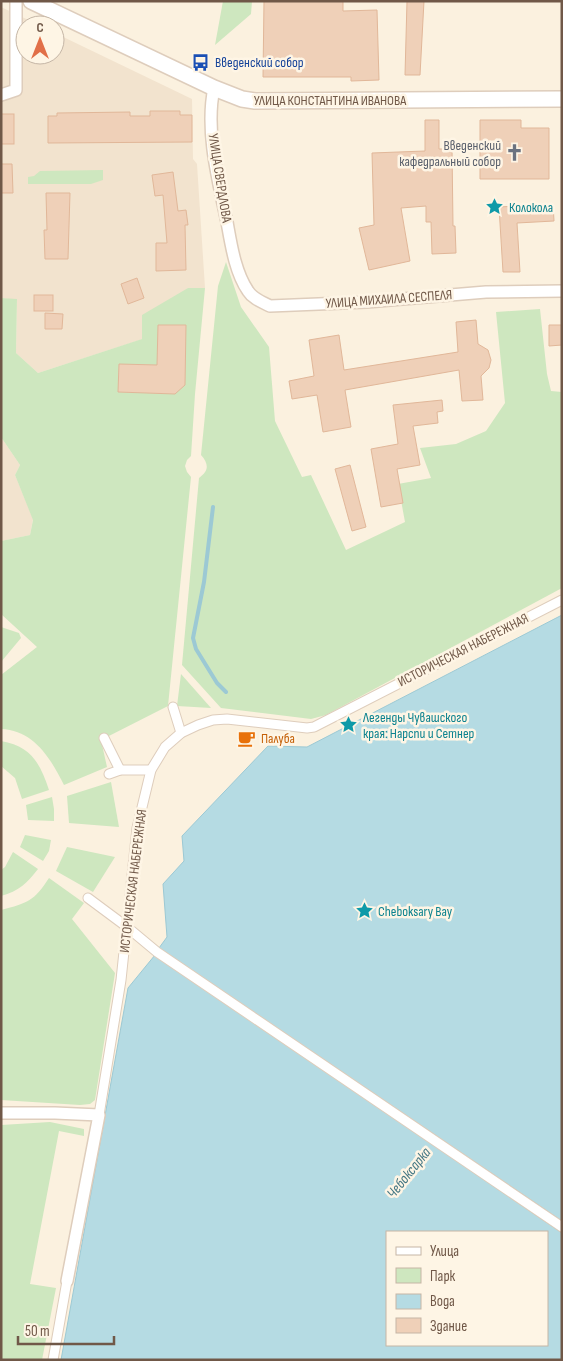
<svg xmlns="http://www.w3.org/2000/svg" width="563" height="1361" viewBox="0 0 563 1361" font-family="'Sofia Sans Condensed',sans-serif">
  <rect width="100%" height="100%" fill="#fbf1df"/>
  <g fill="#f2e3ce">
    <polygon points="1,7 39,25 25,25 25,55 55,55 55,33 192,99 193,159 197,164 205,288 188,288 143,339 38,373 16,353 17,300 1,298"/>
    <polygon points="1,437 20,465 15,475 33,519 30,535 1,541"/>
  </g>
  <g fill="#cee7bf">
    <polygon points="223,1 252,1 251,14 215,45"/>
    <polygon points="103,170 103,180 91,184 28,184 28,177 34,176 40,171"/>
    <path d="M 226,262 L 241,307 L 269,347 L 275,421 L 302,477 L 311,475 L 346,550 L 405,522 L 398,484 L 431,478 L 420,448 L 456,444 L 486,431 L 505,403 L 496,312 L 540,309 L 547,374 L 551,391 L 562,392 L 562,588 L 326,715 L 311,719 L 221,708 L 182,665 L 199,478 C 209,471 209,464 201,455 L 218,286 Z"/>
    <path d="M 188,288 L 205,288 L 195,394 L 191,456 L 187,460 L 185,466 L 187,472 L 191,477 L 168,706 L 101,740 L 107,767 L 64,785 C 51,759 34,730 1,729 L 1,675 L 37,647 L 1,614 L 1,541 L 30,535 L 33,520 L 15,475 L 20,465 L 1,437 L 1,298 L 17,299 L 16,353 L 38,373 L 142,339 L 142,315 Z"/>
    <polygon points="1,627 19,633 21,638 1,662"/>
    <polygon points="181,674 211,708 177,706"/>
    <path d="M 1,741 C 31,746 40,763 49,790 L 22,799 L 15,778 L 1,766 Z"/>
    <polygon points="111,782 119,827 69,823 67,796"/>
    <polygon points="52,797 54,809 54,821 28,820 26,805"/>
    <polygon points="25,835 51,840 49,851 43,861 20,847"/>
    <polygon points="67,847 115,857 93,892 56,871"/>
    <path d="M 13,852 L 38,869 C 27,883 19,891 1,896 L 1,870 L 5,867 Z"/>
    <path d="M 49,878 L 84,903 L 72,919 L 115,973 L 95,1100 L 90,1104 L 80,1105 L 1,1100 L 1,910 C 28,903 34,901 49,878 Z"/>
    <polygon points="50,1122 84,1129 84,1136 59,1131 30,1284 56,1288 42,1360 1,1360 1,1125"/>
  </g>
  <g fill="#b5dbe3" stroke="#9cc9d4" fill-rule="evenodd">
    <polygon points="562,615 562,1221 159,948 167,937 163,884 184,861 182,836 268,746 307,747"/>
    <path d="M 155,955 L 562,1233 L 562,1360 L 61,1360 L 128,988 ZM 387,1232 L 547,1232 L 547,1345 L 387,1345 Z"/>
  </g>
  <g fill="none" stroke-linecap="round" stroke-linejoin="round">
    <polyline stroke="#9cc9d4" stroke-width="4" points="213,507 204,582 193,638 196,649 217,683 226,692"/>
  </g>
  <g fill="#efd0b8" stroke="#e1b799">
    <polygon points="264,1 343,1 343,11 377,10 379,80 351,81 351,77 263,77"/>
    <polygon points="407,1 424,1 420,75 405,75"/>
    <polygon points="150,111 180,111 180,115 192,115 192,142 48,143 48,116 57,116 57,113 130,112 130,116 150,116"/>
    <rect x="1" y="114" width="13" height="30"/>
    <polygon points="425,120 439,120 439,149 452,149 453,226 455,226 456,253 432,254 431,222 426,222 426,206 401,208 410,261 369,270 359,228 374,225 372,153 425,151"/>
    <polygon points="480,120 521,120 521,128 549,128 549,179 480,179"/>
    <polygon points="1,164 12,164 13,193 1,193"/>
    <polygon points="173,172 178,211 186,210 188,225 185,225 186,270 156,271 156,243 167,243 163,195 155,196 152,175"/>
    <polygon points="46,193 70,193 68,259 45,259 44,230 47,230"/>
    <polygon points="553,204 554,221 517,223 520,272 503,272 499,207"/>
    <polygon points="137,278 144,298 128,304 121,284"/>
    <rect x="34" y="295" width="19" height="16"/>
    <polygon points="45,313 63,314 62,329 45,329"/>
    <polygon points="476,320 478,344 488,350 491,360 489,368 481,376 483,400 462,401 459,370 345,390 351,427 323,432 317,395 292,399 289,381 314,376 309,340 339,335 344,370 458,352 456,322"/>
    <polygon points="158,325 186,325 185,385 175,394 118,392 119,364 157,365"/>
    <polygon points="549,325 562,325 562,345 549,346"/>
    <polygon points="442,400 443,411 437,412 438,423 413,426 420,465 397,469 403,503 381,507 371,449 398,444 393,405"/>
    <polygon points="350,465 366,527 352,531 335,469"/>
  </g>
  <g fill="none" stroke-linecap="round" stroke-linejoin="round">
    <defs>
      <g id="pedestrian">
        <polyline points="173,707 181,733"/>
        <polyline points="104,738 120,770"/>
        <polyline points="109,774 120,770 151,770"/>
        <polyline points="88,898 127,927 157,952 562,1227"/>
        <polyline points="99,1115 121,980 137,828 151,770 165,747 181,733 198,725 213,720 227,719 307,728 314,727 562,600"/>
        <polyline points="53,1360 67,1281"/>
      </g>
      <g id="minor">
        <path d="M 214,88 C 205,130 218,180 227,222 C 231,244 235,272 248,291 C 253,299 262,302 270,306 L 367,302 L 486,292 L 562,291"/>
        <polyline points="1,95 16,90 16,1"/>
        <polyline points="1,1113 55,1113 99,1115 67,1281"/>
      </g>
      <polyline id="tertiary" points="31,1 214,88 242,99 255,101 562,99"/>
    </defs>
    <use href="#pedestrian" stroke="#decdbc" stroke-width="11"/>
    <use href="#minor" stroke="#decdbc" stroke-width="14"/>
    <use href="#tertiary" stroke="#decdbc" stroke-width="18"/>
    <use href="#pedestrian" stroke="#fff" stroke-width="9"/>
    <use href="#minor" stroke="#fff" stroke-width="11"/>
    <use href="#tertiary" stroke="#fff" stroke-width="15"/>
  </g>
  <defs>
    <symbol id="bus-bare" viewBox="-9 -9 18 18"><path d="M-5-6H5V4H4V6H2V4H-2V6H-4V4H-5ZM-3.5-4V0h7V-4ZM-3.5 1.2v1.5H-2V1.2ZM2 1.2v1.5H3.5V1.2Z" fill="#1a4fb4" stroke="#fef5e5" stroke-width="2.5" paint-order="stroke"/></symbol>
    <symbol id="church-bare" viewBox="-9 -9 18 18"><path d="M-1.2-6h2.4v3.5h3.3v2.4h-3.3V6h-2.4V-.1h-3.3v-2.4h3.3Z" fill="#6b7280" stroke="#fef5e5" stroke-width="2.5" paint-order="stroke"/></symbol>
    <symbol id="sight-bare" viewBox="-9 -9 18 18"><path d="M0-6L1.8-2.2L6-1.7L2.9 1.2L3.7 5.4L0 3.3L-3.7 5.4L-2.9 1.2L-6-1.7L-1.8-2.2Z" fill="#0f9aa8" stroke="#fef5e5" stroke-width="2.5" paint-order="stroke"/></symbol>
    <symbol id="cafe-bare" viewBox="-9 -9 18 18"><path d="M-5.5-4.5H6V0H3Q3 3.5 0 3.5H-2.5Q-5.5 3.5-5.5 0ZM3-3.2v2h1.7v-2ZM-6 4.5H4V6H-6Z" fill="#e8710a" stroke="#fef5e5" stroke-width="2.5" paint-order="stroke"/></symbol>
  </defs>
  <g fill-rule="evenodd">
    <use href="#bus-bare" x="188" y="50" width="25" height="25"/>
    <use href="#church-bare" x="502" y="140" width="25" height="25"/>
    <use href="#sight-bare" x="482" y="194" width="25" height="25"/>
    <use href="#sight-bare" x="336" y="712" width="25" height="25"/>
    <use href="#cafe-bare" x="234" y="726" width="25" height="25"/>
    <use href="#sight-bare" x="352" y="898" width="25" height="25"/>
  </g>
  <g text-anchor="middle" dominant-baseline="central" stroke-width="5" stroke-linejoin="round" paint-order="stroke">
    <g font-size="14" fill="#164399" stroke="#fef5e5" text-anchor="start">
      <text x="215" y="62">Введенский собор</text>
    </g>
    <g font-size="14" fill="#705848" stroke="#fef5e5">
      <text x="330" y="100">УЛИЦА КОНСТАНТИНА ИВАНОВА</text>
      <text transform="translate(220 178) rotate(81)">УЛИЦА СВЕРДЛОВА</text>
      <text transform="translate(389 299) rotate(-4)">УЛИЦА МИХАИЛА СЕСПЕЛЯ</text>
      <text transform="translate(463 650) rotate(-27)">ИСТОРИЧЕСКАЯ НАБЕРЕЖНАЯ</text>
      <text transform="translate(133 881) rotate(-83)">ИСТОРИЧЕСКАЯ НАБЕРЕЖНАЯ</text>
    </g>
    <g font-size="14" fill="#5b616d" stroke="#fef5e5" text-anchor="end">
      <text x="501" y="145">Введенский<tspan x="501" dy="16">кафедральный собор</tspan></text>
    </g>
    <g font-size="14" fill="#0d838f" stroke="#fef5e5" text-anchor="start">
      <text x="509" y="207">Колокола</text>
      <text x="363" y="717">Легенды Чувашского<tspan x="363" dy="16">края: Нарспи и Сетнер</tspan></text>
      <text x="378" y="911">Cheboksary Bay</text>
    </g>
    <g font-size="14" fill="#c56008" stroke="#fef5e5" text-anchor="start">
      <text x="261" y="738">Палуба</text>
    </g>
    <g font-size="15" font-style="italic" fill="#437683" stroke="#fef5e5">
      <text transform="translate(409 1173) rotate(-51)">Чебоксарка</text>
    </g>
  </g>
  <rect width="563" height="1361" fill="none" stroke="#705848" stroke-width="5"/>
  <rect x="386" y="1231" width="162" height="115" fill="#fef5e5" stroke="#c5b6a6"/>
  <rect x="396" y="1247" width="25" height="8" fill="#ffffff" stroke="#c5b6a6"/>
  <text x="430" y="1256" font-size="15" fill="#705848">Улица</text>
  <rect x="396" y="1268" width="25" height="15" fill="#cee7bf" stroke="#c5b6a6"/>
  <text x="430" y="1281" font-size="15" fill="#705848">Парк</text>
  <rect x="396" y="1294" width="25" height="15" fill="#b5dbe3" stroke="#c5b6a6"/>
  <text x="430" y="1306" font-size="15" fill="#705848">Вода</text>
  <rect x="396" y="1318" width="25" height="15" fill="#efd0b8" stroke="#c5b6a6"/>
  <text x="430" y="1331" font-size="15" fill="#705848">Здание</text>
  <g transform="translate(40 40)"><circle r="24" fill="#fef5e5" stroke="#c5b6a6"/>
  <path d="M0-4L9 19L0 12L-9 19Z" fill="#e16f48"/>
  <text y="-8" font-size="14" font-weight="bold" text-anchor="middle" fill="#705848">С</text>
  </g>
  <path d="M18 1336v8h96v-8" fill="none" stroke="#705848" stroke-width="2.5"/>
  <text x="25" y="1336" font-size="15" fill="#705848" stroke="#fef5e5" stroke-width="4" paint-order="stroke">50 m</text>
</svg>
